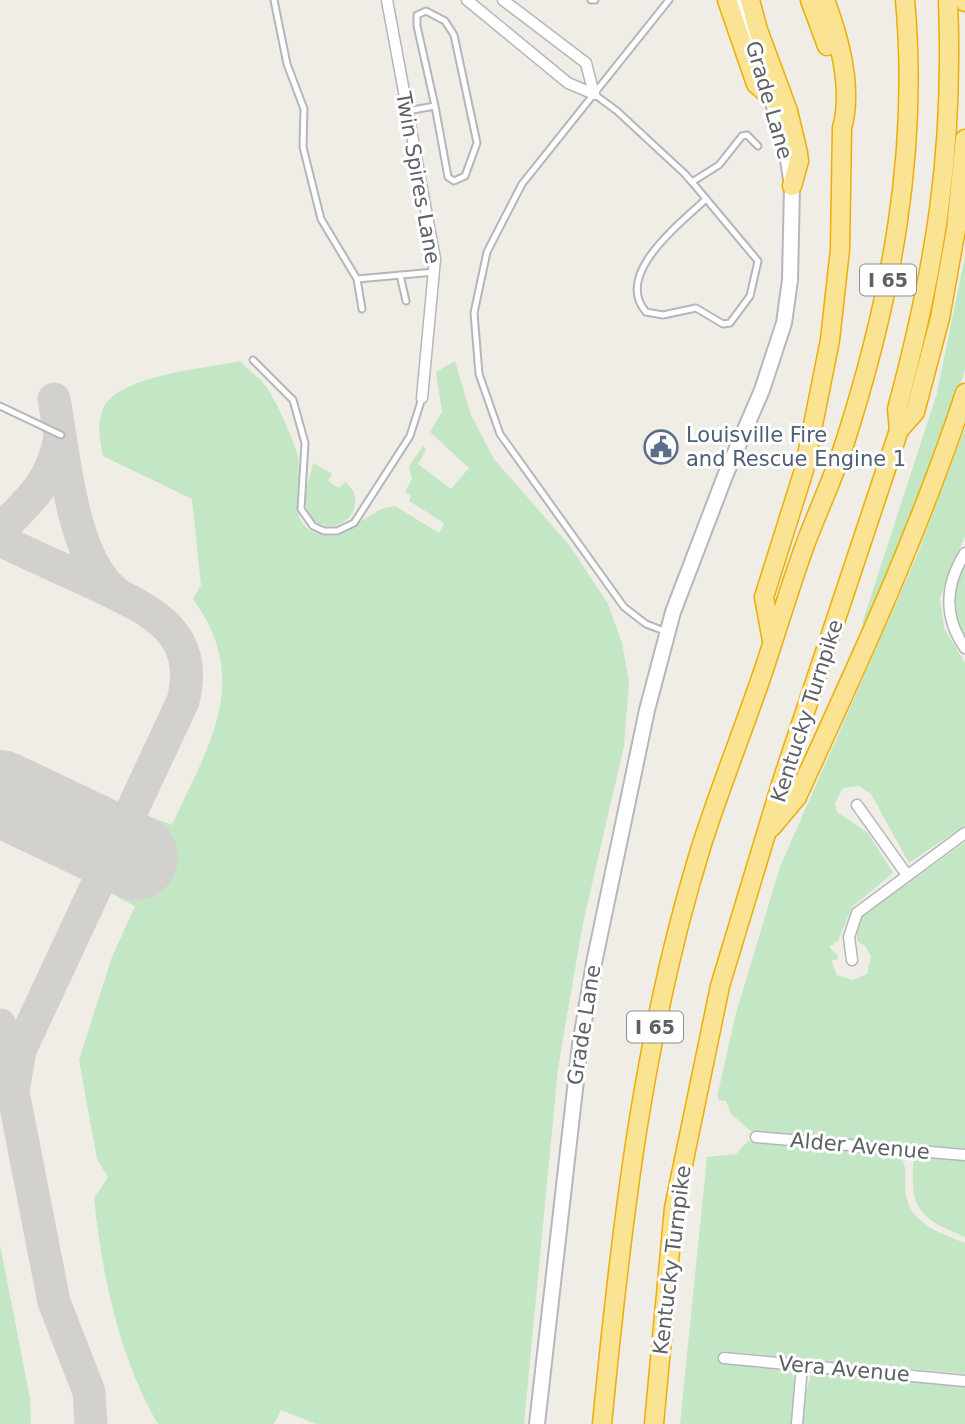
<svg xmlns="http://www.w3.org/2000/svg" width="965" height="1424" viewBox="0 0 965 1424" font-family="'DejaVu Sans',sans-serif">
  <rect width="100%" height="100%" fill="#efede6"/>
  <g fill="#c3e6c4">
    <polygon points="965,256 965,370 921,500 869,626 862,624 937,393"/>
    <path d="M 241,361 C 248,370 257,376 264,384 C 274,395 293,439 297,453 C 305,487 277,535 336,536 L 381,509 L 395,506 L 439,533 L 444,523 L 409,501 L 411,496 L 405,492 L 412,479 L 409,466 L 423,446 L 426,450 L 418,464 L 451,489 L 469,468 L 430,432 L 442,412 L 436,372 L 455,361 L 471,415 L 494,459 L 570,546 L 608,604 L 622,643 L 629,681 L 624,746 L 583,923 L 558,1068 L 524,1424 L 316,1424 L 281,1410 L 274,1424 L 158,1424 C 119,1357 102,1275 94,1198 L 108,1177 L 97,1159 L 79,1060 L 112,957 L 135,906 L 117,897 L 153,818 L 172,825 C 208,746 253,681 193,599 L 201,585 L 192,499 L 103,456 C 100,440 96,422 104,407 C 120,375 208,368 241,361 Z"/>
    <polygon points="965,428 965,536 940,598 944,628 965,663 965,825 909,863 871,794 859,786 843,788 835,803 837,812 867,832 893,873 852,907 838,941 829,947 838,956 837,960 831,960 837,975 853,980 867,974 871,956 865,946 857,941 857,927 862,917 965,842 965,1151 910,1148 751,1131 731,1114 726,1101 718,1100 718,1093 736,1013 780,867 916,558"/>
    <path d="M 313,463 L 332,474 L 328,481 L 339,488 L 346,482 L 354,492 C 363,528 313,540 306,506 C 303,494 311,476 313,463 Z"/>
    <path d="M 965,564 L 965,638 C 950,612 951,590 965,564 Z"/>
    <path d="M 748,1141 L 900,1155 C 907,1165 905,1175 905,1187 C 906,1222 937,1232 965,1243 L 965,1374 L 721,1351 L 721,1362 L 791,1372 L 795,1380 L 791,1424 L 680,1424 L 707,1157 L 736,1154 Z"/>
    <path d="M 914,1157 L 965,1160 L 965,1237 C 918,1218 909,1208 914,1157 Z"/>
    <polygon points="0,1245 30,1398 31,1424 0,1424"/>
    <polygon points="831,1373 965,1386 965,1424 801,1424 804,1398 811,1375"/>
  </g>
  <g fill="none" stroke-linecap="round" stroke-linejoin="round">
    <g stroke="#d2d1ce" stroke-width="33">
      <path d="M 54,399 C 64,452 71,556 114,591"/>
      <path d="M 0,530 C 31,499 51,483 60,438"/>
      <path d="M 0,540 C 31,555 62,569 93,583 C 147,609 201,629 183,701 L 20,1050 L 13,1091"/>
      <polyline points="0,1025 54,1302 89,1392 91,1424"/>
    </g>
    <polyline stroke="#d2d1ce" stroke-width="86" points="0,793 135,857"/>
    <defs>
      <g id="service">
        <polyline points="274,0 287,64 304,109 303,147 321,219 357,279 435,272"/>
        <polyline points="591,0 595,0"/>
        <path d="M 594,94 L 617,111 L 685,174 L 692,182 L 758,261 L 750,296 L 730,323 L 723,324 L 696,308 L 663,315 L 646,312 C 613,274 681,223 706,199"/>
        <polyline points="407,111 435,106 448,177 454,181 465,176 477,143 454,35 445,21 426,11 417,15 417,26 435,106"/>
        <polyline points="692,182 719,165 742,136 747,135 758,146"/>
        <polyline points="400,275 406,301"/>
        <polyline points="357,279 362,309"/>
        <polyline points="253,360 293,400 305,443 301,509 313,526 324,531 337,531 354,523 410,436 422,398"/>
        <polyline points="0,406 61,435"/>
        <polyline points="667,632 646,624 624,607 500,434 479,374 474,313 487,252 522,184 669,0"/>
      </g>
      <g id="minor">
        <polyline points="387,0 435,259 422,398"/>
        <polyline points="467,0 568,83 594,94"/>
        <polyline points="503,0 586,63 594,94"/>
        <path d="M 965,553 C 945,585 943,616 965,648"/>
        <polyline points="857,805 907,875"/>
        <polyline points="852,960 849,937 857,913 965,833"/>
        <polyline points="756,1137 965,1155"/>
        <polyline points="724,1358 965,1381"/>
        <polyline points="797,1424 802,1366"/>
      </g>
      <polyline id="secondary" points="537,1424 580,1045 594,963 647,710 673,612 725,476 762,390 784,323 790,280 792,186 785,140 740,0"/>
      <g id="motorway">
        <polyline points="727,0 756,84 773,99"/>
        <polyline points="750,0 758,30 788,111 798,153 799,161 792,186"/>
        <polyline points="810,0 827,46"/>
        <polyline points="965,0 965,2"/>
        <polyline points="899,430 915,412 940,318 956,229 965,139"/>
        <path d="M 772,641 L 764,597 L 804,470 L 830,340 L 840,249 L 842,128 C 853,89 839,37 825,0"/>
        <path d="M 771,828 L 797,797 C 858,664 919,533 965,393"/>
        <path d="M 602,1424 C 621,1228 643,1033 702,844 C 720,788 742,733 761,678 C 776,634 789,589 805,545 C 818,510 834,477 845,442 C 891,299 919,151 905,0"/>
        <path d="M 654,1424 L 674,1208 L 720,986 L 782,781 L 899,430 L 897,409 C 936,265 954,150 948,0"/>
      </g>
    </defs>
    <use href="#service" stroke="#b3b6ba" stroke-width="9"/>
    <use href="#minor" stroke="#b3b6ba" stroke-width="13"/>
    <use href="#secondary" stroke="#b4b8bc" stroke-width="18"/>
    <use href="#motorway" stroke="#eead07" stroke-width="21"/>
    <use href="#service" stroke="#fff" stroke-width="5"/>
    <use href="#minor" stroke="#fff" stroke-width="10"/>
    <use href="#secondary" stroke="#fff" stroke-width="14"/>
    <use href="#motorway" stroke="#fae392" stroke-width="18"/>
  </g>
  <defs>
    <symbol id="civic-ring" viewBox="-11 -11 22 22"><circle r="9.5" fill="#fff" stroke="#5c6f8a" stroke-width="1.5"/><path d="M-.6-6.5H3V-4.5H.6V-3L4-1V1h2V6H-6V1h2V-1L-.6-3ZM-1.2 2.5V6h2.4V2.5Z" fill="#5c6f8a"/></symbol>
  </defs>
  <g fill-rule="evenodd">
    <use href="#civic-ring" x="642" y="428" width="38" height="38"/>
  </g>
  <g text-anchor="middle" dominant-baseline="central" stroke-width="6" stroke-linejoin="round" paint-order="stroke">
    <g fill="#fff" stroke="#8e9093" stroke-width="2">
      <rect x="860" y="264.5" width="56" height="31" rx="5"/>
      <rect x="627" y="1011.5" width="56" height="31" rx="5"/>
    </g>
    <g font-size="19" font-weight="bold" fill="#5d6165">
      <text x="888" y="280">I 65</text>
      <text x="655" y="1027">I 65</text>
    </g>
    <g font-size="21" fill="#5d6165" stroke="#fff">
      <text transform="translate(769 100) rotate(74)">Grade Lane</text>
      <text transform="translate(418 178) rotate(80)">Twin Spires Lane</text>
      <text transform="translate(807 711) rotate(-72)">Kentucky Turnpike</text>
      <text transform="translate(584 1025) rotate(-81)">Grade Lane</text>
      <text transform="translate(860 1146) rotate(5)">Alder Avenue</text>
      <text transform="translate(672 1260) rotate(-83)">Kentucky Turnpike</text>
      <text transform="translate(844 1369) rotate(5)">Vera Avenue</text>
    </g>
    <g font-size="21" fill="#4e5e75" stroke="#fff" text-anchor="start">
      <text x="686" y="435">Louisville Fire<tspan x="686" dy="24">and Rescue Engine 1</tspan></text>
    </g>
  </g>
</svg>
